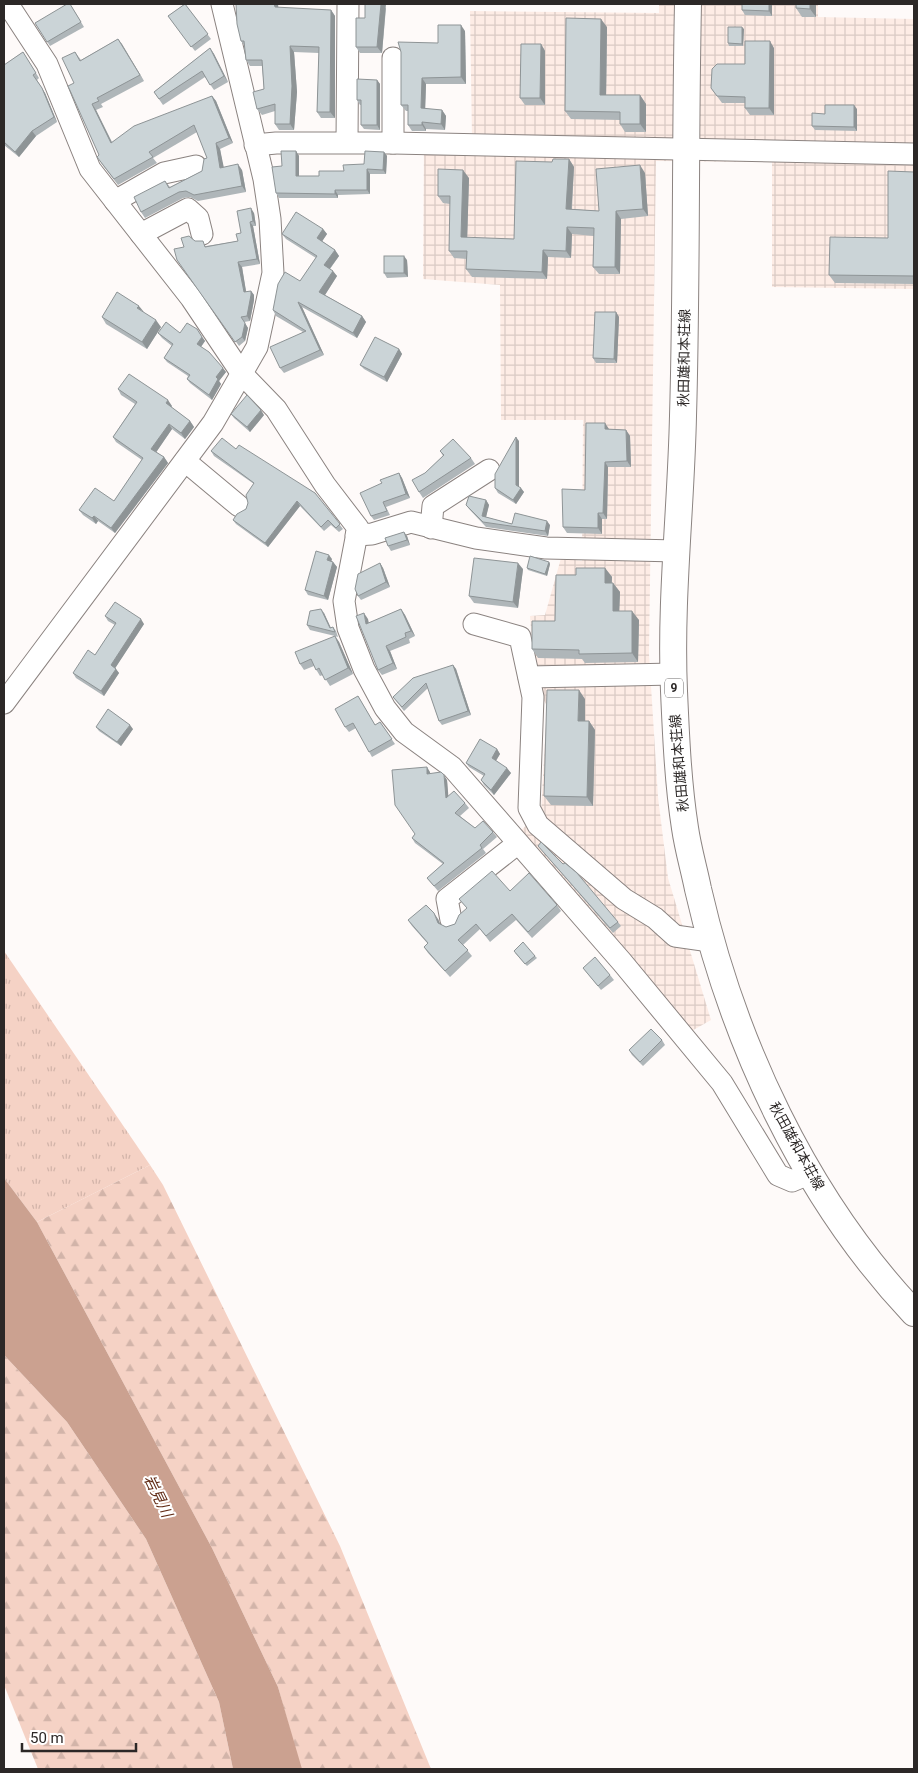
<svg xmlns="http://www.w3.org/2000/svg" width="918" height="1773" viewBox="0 0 918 1773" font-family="Roboto,'Noto Sans JP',sans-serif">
  <defs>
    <pattern id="industrial-grid" width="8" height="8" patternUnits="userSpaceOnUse" patternTransform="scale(1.25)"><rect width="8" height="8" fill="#fdece5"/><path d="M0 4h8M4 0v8" fill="none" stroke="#d9cac4"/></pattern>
    <pattern id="grass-tufts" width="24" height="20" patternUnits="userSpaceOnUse" patternTransform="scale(1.25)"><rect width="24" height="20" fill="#f5d2c5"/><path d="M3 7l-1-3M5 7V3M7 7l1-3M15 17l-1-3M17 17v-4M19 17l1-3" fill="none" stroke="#d2b4a9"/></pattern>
    <pattern id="forest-firs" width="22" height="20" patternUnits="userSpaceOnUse" patternTransform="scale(1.25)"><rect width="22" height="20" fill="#f5d2c5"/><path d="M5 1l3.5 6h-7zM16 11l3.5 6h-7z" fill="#d2b4a9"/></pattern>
  </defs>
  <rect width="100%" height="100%" fill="#fefaf9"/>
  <polygon fill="url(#industrial-grid)" points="659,4 818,4 818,17 914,19 914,289 772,287 772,162 656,161 649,654 658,797 668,878 711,1020 674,1041 592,941 507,844 541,811 547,706 535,684 530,616 545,615 561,558 582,561 583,420 501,420 500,285 423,279 424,140 472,139 470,11 659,13"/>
  <polygon fill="url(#grass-tufts)" points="4,951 150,1165 37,1222 4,1178"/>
  <g fill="url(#forest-firs)">
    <polygon points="150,1165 163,1185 340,1546 431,1769 301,1769 278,1687 212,1548 37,1222"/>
    <polygon points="4,1355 67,1422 146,1539 219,1702 233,1769 38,1769 4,1685"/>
  </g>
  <polygon fill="#cba190" points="4,1178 37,1222 212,1548 278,1687 302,1769 233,1769 219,1702 146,1539 67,1422 4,1355"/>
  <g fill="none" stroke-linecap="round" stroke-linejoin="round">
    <defs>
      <g id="minor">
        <polyline points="4,4 11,9 47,64 90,169 191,298 242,374 276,409 325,485 358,528 344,601 348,628 364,669 385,708 404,732 452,767 622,962 722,1083 778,1175 792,1181 811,1173"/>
        <polyline points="393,58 393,143"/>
        <polyline points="347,142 348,4"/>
        <polyline points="255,145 276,143 393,143 914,154"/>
        <polyline points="115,201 164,173 196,166"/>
        <polyline points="141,234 188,209 198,218 202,234"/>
        <polyline points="185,461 239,506"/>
        <polyline points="431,528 433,506 489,470"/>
        <polyline points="356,535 372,534 411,522 476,538 546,548 677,551"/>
        <polyline points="474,624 520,637 533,697 529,808 538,825 624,899 655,918 675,936 710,941"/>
        <polyline points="529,677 674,674"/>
        <polyline points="4,703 213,423 257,347 273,273 270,219 264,179 222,4"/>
        <polyline points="451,920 447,899 517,844"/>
      </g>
      <path id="major" d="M 688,4 C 685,141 687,279 683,416 C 681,508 670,600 674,691 C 676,737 678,783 685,828 C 688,849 694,869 698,889 C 733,1042 805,1198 914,1313"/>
    </defs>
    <use href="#minor" stroke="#8b8380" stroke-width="23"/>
    <use href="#major" stroke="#8b8380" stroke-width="28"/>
    <use href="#minor" stroke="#fff" stroke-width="21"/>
    <use href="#major" stroke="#fff" stroke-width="26"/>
  </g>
  <g fill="#afb6b9">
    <polygon points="185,4 211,39 195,51 168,16"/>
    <polygon points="742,4 772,4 772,16 745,15 742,10"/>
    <polygon points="816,4 816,17 802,17 796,8"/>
    <polygon points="72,7 84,27 50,46 35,23"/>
    <polygon points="279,8 331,10 335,16 335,118 321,118 317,112 319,53 294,52 297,92 294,130 279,130 275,124 275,111 262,115 257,109 264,89 262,66 250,66 246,60 244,45 241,41"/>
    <polygon points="386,8 382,53 360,53 356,47 365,18"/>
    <polygon points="607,27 606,95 640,95 646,104 646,132 625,132 620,124 620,120 571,119 565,111"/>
    <polygon points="744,29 743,46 729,46 728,43"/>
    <polygon points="465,31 466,84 426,84 425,109 442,110 446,116 445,130 426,129 426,131 412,131 408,125 408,111 406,111 401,105 438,43"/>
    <polygon points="118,39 144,81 101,104 103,107 96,110 112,142 212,96 216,101 233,143 220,149 223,167 242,170 246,192 198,201 190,197 183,198 145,218 141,212 165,181 170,187 202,171 207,158 197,132 153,158 157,163 118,185 101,163 99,155 74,83 75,52 81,60"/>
    <polygon points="541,44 545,51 545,105 525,105 520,98"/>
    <polygon points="210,48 214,54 228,82 214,90 205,77 163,105 154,92"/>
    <polygon points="774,48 774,115 750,115 745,108 745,103 722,103 711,88 745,64"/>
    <polygon points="23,52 39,78 37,80 45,93 57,122 36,136 19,157 4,145 4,65"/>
    <polygon points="377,80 380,84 380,130 364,129 361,125 361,105 360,105 357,100"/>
    <polygon points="857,109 857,131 815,130 812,126 825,114"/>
    <polygon points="296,151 299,156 299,176 319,176 344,171 364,164 384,152 387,156 386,174 370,174 370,194 338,195 338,198 279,198 276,193 282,166"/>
    <polygon points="569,159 574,167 572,209 599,211 645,173 648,216 621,219 620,274 599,274 593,267 594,236 572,234 571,258 548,257 547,279 472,277 466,269 467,259 454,258 449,251 450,204 443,203 438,196 469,178 467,238 514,239 552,162"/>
    <polygon points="914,172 914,284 835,283 829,275 888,238"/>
    <polygon points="254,213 256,226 253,226 260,264 242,267 246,292 251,291 254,295 254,300 250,321 244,322 248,328 245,341 239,346 177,260 184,247 195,241 206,246 238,241 241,233"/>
    <polygon points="323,229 327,234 322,241 335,250 339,256 330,269 337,276 325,295 362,316 366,322 357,338 302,307 324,355 284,373 280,368 303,332 276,316 273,310 300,281 316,258 286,239 282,234"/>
    <polygon points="407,260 408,277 387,278 384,273"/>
    <polygon points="616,312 619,317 617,363 596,363 593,358"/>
    <polygon points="102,317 161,327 147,349 106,324"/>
    <polygon points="197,329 205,341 201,347 226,372 219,381 221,384 212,400 190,383 187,379 188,376 167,362 164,358 172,346 162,338 158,333 180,333"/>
    <polygon points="399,349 402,354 387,382 364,369 360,365"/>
    <polygon points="118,389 172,406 171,407 190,421 194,427 185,439 172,429 156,452 164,457 168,463 115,533 98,521 96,524 83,515 79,510 114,501 142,460 116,442 113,437 135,404 121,395"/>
    <polygon points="231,414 264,415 250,432 234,418"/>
    <polygon points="609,429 626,430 630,436 631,467 608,467 607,519 602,519 602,534 567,533 563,527 585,490"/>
    <polygon points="519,441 519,487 524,492 516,504 498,493 495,488"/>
    <polygon points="236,449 315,493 343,529 339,532 331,525 324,531 300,506 268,547 236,524 233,520 246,509 248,503 254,484 214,456 211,451"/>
    <polygon points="440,451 471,458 475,464 423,498 419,492 425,473 443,456"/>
    <polygon points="399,473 402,478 410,498 386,507 390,515 374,520 371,516 382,483"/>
    <polygon points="486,500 489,505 486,517 512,524 550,525 548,536 486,527 469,509 466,505"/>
    <polygon points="407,536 410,545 391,551 388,546"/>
    <polygon points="332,559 331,562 333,562 337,567 328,600 308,595 305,590"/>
    <polygon points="549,562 550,564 547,576 528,570 527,568"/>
    <polygon points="380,563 383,568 390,587 361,600 358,596"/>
    <polygon points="605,568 612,577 612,583 613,583 620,592 619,611 639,620 638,662 585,663 582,659 538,658 532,649 555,621 576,575"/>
    <polygon points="523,569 518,608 474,603 469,596"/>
    <polygon points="401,609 405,615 415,636 409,639 410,643 390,651 397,669 382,675 378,670 368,619 369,623"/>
    <polygon points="324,613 331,628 333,627 336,631 338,637 335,636 339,642 353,674 330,686 323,675 320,676 314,666 304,670 300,664 335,636 310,630 307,625"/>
    <polygon points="105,616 144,624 115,668 119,673 104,696 76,678 73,673 95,655 115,625 108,621"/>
    <polygon points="453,665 456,669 471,715 442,725 439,721 428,688 404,711 393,697"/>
    <polygon points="358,696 375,725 380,722 395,744 372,757 356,728 349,732 345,727"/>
    <polygon points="585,699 585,721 589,721 595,730 593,806 551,805 544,796"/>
    <polygon points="96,727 133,729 121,746 99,731"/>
    <polygon points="497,749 500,754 496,761 511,773 494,795 484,785 481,780 484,776 469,767 466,763"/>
    <polygon points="430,772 430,774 447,780 448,796 465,803 469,808 460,816 475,828 493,832 497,837 483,849 486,853 438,891 427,878 443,864 415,843 412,838 415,834"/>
    <polygon points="538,846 618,922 621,926 613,933"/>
    <polygon points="510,891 557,905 561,911 532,938 516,920 490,942 480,929 463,945 472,956 450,977 428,953 424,947 428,944 412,926 408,920 438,919 440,924 446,927 455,924 467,908 459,899"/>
    <polygon points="515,953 535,956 537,958 527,966"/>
    <polygon points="583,968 610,975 614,980 601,990"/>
    <polygon points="662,1040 665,1045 643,1066 632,1055 629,1050"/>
  </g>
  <g fill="#8e9496">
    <polygon points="274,4 278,4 279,13 275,7"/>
    <polygon points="381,4 386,4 382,53 377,47"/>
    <polygon points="769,4 772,4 772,16 769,11"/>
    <polygon points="810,4 816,4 816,17 810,9"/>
    <polygon points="331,10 335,16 335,118 330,112"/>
    <polygon points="601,19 607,27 606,104 600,95"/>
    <polygon points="461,25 465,31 466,84 461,77"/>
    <polygon points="742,27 744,29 743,46 742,44"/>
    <polygon points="118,39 122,44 144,81 140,75"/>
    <polygon points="770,41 774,48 774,115 769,108"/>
    <polygon points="541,44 545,51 545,105 540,98"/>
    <polygon points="290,46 294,52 297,92 294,130 290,124"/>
    <polygon points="210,48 214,54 228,82 224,76"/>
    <polygon points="33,75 45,93 57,122 54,117"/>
    <polygon points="422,78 426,84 425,114 421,108"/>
    <polygon points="377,80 380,84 380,130 377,125"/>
    <polygon points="640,95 646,104 646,132 640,124"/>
    <polygon points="212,96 216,101 233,143 229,138"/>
    <polygon points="92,104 96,110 115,149 111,143"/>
    <polygon points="854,105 857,109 857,131 854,127"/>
    <polygon points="442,110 446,116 445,130 441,124"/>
    <polygon points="422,122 426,129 426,131 422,125"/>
    <polygon points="32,131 36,136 19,157 15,152"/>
    <polygon points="216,143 220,149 225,173 220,168"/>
    <polygon points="296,151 299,156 299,180 296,176"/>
    <polygon points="384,152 387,156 386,174 383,170"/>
    <polygon points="569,159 574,167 571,216 566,209"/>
    <polygon points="238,164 242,170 246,192 242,186"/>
    <polygon points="640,165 645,173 648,216 643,209"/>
    <polygon points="367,169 370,174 370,194 367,190"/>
    <polygon points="463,170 469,178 467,245 461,237"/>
    <polygon points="335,190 338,195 338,198 335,194"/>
    <polygon points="251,208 254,213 256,226 253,221"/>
    <polygon points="616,211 621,219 620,274 615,267"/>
    <polygon points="250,222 253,226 260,264 257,259"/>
    <polygon points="567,227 572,234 571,258 566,251"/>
    <polygon points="323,229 327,234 321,243 317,238"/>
    <polygon points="335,250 339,256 328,271 324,265"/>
    <polygon points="543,250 548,257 547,279 542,272"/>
    <polygon points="404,256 407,260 408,277 404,273"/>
    <polygon points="238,262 242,267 247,297 244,292"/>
    <polygon points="333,271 337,276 323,298 319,292"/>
    <polygon points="251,291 254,295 254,300 250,321 247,316"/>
    <polygon points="298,302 302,307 324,355 320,350"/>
    <polygon points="139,306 144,312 137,308"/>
    <polygon points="616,312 619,317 617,363 614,359"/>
    <polygon points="362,316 366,322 357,338 353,333"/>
    <polygon points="156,320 161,327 147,349 142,342"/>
    <polygon points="245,323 248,328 245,341 242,337"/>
    <polygon points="202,337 205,341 200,348 197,344"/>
    <polygon points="399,349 402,354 387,382 384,377"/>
    <polygon points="223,368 226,372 219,381 221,384 212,400 209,395 216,377"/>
    <polygon points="168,400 172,406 170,409 166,403"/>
    <polygon points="261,410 264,415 250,432 247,427"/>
    <polygon points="190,421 194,427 185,439 181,433"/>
    <polygon points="605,423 609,429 609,435 605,429"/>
    <polygon points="169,424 172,429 155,454 151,449"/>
    <polygon points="626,430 630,436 631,467 627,461"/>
    <polygon points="516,437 519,441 519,489 516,485"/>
    <polygon points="164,457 168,463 115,533 111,528"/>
    <polygon points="605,462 608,467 607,519 603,513"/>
    <polygon points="399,473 402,478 410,498 406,494"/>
    <polygon points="521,488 524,492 516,504 513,500"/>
    <polygon points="486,500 489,505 485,521 482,516"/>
    <polygon points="297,501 300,506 268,547 265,543"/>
    <polygon points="598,513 602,519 602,534 598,528"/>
    <polygon points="94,516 98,521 96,524 92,518"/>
    <polygon points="547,521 550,525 548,536 545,531"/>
    <polygon points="404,532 407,536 410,545 407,540"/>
    <polygon points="329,555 332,559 330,565 327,560"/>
    <polygon points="333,562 337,567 328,600 324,596"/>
    <polygon points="549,562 550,564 547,576 545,574"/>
    <polygon points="380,563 383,568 390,587 386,582"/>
    <polygon points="518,563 523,569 518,608 513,602"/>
    <polygon points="605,568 612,577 611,592 605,583"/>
    <polygon points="613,583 620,592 619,620 613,611"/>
    <polygon points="321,609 324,613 333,633 330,628"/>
    <polygon points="401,609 405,615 415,636 411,631"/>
    <polygon points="632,611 639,620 638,662 632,653"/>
    <polygon points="364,613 368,619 370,629 366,624"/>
    <polygon points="141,619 144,624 114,670 111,665"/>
    <polygon points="335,636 339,642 353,674 348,668"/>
    <polygon points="386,646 390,651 397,669 393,663"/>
    <polygon points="453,665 456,669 471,715 468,711"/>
    <polygon points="116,669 119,673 104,696 101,691"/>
    <polygon points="579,690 585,699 585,730 578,721"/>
    <polygon points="589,721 595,730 593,806 587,797"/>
    <polygon points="130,725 133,729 121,746 117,742"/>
    <polygon points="497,749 500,754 495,762 492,758"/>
    <polygon points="427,767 430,772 431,779 427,774"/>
    <polygon points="507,768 511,773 494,795 491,790"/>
    <polygon points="444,775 447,780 449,803 446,798"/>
    <polygon points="434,913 438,919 442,928 438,923"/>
  </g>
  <g fill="#cbd4d7" stroke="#8e9496">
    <polygon points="67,4 70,4 81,22 47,42 35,23"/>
    <polygon points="185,4 208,34 191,47 168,16"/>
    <polygon points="236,4 274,4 275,7 331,10 330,112 317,112 319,47 290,46 292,86 290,124 275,124 275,104 257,109 253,92 264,89 262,60 246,60 244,41 241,41 237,24"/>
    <polygon points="365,4 381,4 377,47 356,47 356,18 365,18"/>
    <polygon points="742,4 769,4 769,11 742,10"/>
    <polygon points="796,4 810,4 810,9 796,8"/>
    <polygon points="566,18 601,19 600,95 640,95 640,124 620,124 620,112 565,111"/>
    <polygon points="438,25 461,25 461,77 422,78 421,108 442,110 441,124 422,122 422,125 408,125 408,105 401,105 401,52 398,42 438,43"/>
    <polygon points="728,27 742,27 742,44 728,43"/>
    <polygon points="118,39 140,75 97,98 99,101 92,104 111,143 134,126 212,96 229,138 216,143 220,168 238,164 242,186 194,195 186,191 179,192 141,212 134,197 165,181 169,188 202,171 204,159 207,158 194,125 149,152 153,157 114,179 97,157 99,155 68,86 74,83 62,58 75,52 80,61"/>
    <polygon points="745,41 770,41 769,108 745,108 745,97 717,96 711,88 712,69 717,64 745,64"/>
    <polygon points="521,44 541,44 540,98 520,98"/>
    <polygon points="210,48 224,76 210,85 202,71 159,99 154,92"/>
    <polygon points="23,52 36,73 33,75 42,88 54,117 32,131 15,152 4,142 4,65"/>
    <polygon points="357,79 377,80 377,125 361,125 361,100 357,100"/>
    <polygon points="825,105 854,105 854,127 812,126 812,113 825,114"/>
    <polygon points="281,151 296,151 296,176 319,176 319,171 344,171 343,165 364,164 365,151 384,152 383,170 367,169 367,190 335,190 335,194 276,193 272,167 282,166"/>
    <polygon points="553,159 569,159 566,209 599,211 596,169 640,165 643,209 616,211 615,267 593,267 594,228 567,227 566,251 543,250 542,272 466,269 467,251 449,251 450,196 438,196 438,169 463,170 461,237 514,239 516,161 552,162"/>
    <polygon points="888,171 914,172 914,276 829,275 830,237 888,238"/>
    <polygon points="251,208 253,221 250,222 257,259 238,262 244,292 251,291 251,295 247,316 241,317 245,323 242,337 235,342 177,260 174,249 184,247 181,238 189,236 195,241 203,241 205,247 238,241 236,234 241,233 237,211"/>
    <polygon points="296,212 323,229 317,238 335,250 324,265 333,271 319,292 362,316 353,333 298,302 320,350 280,368 270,347 306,331 273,310 278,284 285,272 300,281 317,256 282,234"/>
    <rect x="384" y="256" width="20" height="17"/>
    <polygon points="117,292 139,306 137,308 156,320 142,342 102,317"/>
    <polygon points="595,312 616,312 614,359 593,358"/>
    <polygon points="166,322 180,333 187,323 197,329 202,337 197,344 209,352 223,368 216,377 218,379 209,395 187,379 190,375 164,358 173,344 158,333"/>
    <polygon points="375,337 399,349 384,377 360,365"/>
    <polygon points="129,374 168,400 166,403 190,421 181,433 169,424 151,449 164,457 111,528 94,516 92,518 79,510 95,488 114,501 143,458 113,437 137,402 118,389"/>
    <polygon points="247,395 261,410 247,427 231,414"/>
    <polygon points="586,423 605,423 605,429 626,430 627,461 605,462 603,513 598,513 598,528 563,527 562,489 585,490"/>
    <polygon points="516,437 516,485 521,488 513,500 495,488 495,474"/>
    <polygon points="222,438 236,449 239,445 315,493 340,524 336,528 328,520 321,527 297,501 265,543 233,520 237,514 246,509 248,503 246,495 254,483 211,451"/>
    <polygon points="453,439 471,458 419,492 412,480 425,473 444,455 440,451"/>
    <polygon points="399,473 406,494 383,502 387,511 371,516 360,493 382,483 380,480"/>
    <polygon points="469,496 486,500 482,516 512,524 515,513 547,521 545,531 483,522 466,505"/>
    <polygon points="404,532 407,540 388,546 385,538"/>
    <polygon points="316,551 329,555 327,560 333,562 324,596 305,590"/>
    <polygon points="530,556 549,562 545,574 527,568"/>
    <polygon points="474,558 518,563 513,602 469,596"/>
    <polygon points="380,563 386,582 358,596 355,589 358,574"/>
    <polygon points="576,568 605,568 605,583 613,583 613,611 632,611 632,653 579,654 579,650 532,649 532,621 555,621 556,575 576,575"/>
    <polygon points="115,602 141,619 111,665 116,669 101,691 73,673 88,650 95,655 116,623 105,616"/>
    <polygon points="321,609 330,628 333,627 335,632 307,625 310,611"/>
    <polygon points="401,609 411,631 405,633 406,637 386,646 393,663 378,670 356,616 364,613 366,624"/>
    <polygon points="335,636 348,668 325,680 319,668 316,670 311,659 300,664 295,652"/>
    <polygon points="453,665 468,711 439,721 426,683 402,707 393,697 413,678"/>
    <polygon points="547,690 579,690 578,721 589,721 587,797 544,796"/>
    <polygon points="358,696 375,725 380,722 392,739 369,752 353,723 345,727 335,709"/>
    <polygon points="108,709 130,725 117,742 96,727"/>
    <polygon points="480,739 497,749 492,758 507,768 491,790 481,780 485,774 466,763"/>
    <polygon points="427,767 427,774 441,772 444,775 446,798 454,791 465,803 455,813 475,828 483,821 493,832 480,845 482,848 434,886 427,878 444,863 412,838 415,834 395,805 392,770"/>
    <polygon points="541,842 563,864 565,863 577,873 618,922 610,928 538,846"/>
    <polygon points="492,871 510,891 529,873 557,905 528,932 512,914 486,936 476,924 458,940 468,950 445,971 424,947 428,943 408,920 426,905 434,913 438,923 446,927 455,924 459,915 467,908 459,899"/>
    <polygon points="523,942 535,956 525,964 514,951"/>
    <polygon points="595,957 610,975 598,986 583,968"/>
    <polygon points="651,1029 662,1040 640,1062 629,1050"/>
  </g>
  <g text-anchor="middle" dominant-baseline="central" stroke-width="4" stroke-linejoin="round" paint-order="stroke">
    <rect fill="#fff" stroke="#6b6868" stroke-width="1" x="665" y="678.5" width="18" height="19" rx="4"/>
    <g font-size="12" font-weight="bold" fill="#2c2827">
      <text x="674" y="688">9</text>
    </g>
    <g font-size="14" fill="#2c2827" stroke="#fff">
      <text transform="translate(684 358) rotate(-89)">秋田雄和本荘線</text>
      <text transform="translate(679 763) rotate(-95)">秋田雄和本荘線</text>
      <text transform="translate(797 1146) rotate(61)">秋田雄和本荘線</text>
    </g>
    <g font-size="15" font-style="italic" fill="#612b15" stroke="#fff">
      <text transform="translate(158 1496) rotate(64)">岩見川</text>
    </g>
  </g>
  <rect width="918" height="1773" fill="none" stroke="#2c2827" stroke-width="10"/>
  <path d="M22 1743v8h114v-8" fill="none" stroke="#2c2827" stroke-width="2.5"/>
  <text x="30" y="1743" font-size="15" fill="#2c2827" stroke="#ffffff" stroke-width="4" paint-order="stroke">50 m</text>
</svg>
